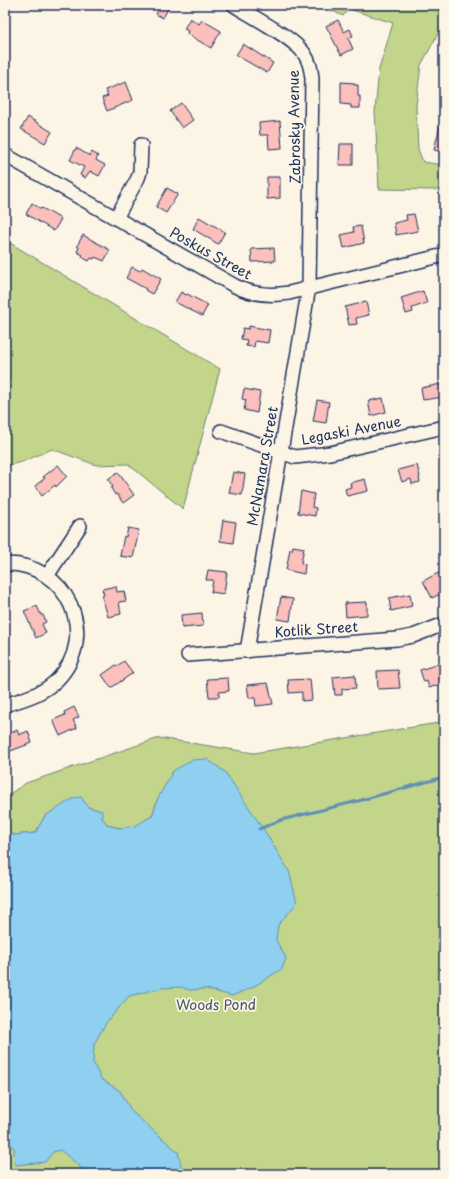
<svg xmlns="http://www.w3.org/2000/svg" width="449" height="1179" viewBox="0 0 449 1179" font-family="'Playpen Sans',sans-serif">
  <rect width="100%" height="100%" fill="#fcf5e5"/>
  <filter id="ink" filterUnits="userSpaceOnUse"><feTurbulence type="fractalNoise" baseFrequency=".025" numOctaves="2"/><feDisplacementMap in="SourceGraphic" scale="8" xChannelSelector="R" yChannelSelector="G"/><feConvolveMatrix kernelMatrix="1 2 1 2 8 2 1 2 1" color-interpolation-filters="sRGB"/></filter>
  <g filter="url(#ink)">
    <g fill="#c2d58a" stroke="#6e8274">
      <polygon points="320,5 444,5 444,23 421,65 416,105 418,149 423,162 444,165 444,189 435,190 379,189 375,112 379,69 393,23 349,9 343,16"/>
      <polygon points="5,240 220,369 183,509 128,464 96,465 52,449 22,462 5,466"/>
      <polygon points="444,722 444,1174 5,1174 5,946 234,784 158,798 152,816 135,827 119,828 108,825 102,818 101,811 88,807 45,816 35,833 14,835 5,834 5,797 26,783 159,738 254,753"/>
    </g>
    <polygon fill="#8fcff0" stroke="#618fb6" points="207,759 225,772 264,830 289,871 297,903 278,925 276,940 286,958 282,969 253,987 232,996 206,989 189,990 181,987 162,988 129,996 106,1023 94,1044 93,1062 101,1079 120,1091 132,1112 178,1152 183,1174 89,1174 60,1150 53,1152 45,1162 15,1165 14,1148 5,1140 5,834 14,835 35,833 45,816 74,798 81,797 88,807 102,811 102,818 108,825 119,828 135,826 152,816 158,798 173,771 192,760"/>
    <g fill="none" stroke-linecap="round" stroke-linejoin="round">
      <polyline stroke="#618fb6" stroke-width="3" points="259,829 281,820 358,801 444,777"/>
    </g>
    <g fill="#fbbfbc" stroke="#1b2f5e">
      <polygon points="161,5 170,5 163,18 156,14"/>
      <polygon points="190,18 199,24 202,20 221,31 211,48 187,34 188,31 184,29"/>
      <polygon points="338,20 344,32 350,29 353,36 348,38 353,49 341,55 326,26"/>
      <polygon points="243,44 273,63 267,73 236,55"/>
      <polygon points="126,82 133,100 107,111 102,98 108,96 105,90"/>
      <polygon points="341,82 354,83 354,85 358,85 358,96 360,96 360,108 351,108 351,105 341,104"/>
      <polygon points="181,103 193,120 182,128 170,111"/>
      <polygon points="28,117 52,132 45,143 21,129"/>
      <polygon points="280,121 282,148 269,149 268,135 260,135 259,123"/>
      <polygon points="441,121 444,122 444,152 434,150"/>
      <polygon points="340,144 353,144 353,165 339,165"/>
      <polygon points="76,148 90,156 92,152 98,156 96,160 105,165 99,176 90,171 85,178 80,175 84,167 70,160"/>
      <polygon points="267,177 280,177 280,198 267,199"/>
      <polygon points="167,188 178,194 166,213 156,207"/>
      <polygon points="32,203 41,209 42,208 61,219 54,231 26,214"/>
      <polygon points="414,214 418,231 396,235 394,223 407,220 406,215"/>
      <polygon points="199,217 225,232 218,244 193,229"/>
      <polygon points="361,226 364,243 344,248 341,235 354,232 353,227"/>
      <polygon points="83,235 110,250 104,261 95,257 94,259 91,258 89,261 82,257 83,255 77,252 79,247 77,246"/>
      <polygon points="274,248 275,261 252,262 251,249"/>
      <polygon points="132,267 140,271 142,268 161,279 152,294 145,290 146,289 126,278"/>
      <polygon points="423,291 427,303 412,308 413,312 406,314 401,298"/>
      <polygon points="181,292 186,295 187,294 208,305 202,316 175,302"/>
      <polygon points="366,302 369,315 356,318 357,324 349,325 345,307"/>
      <polygon points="249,326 270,330 268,343 255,341 254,347 246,346 247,340 241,339 243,328 249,329"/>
      <polygon points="441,384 443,397 423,400 421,388"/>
      <polygon points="244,389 260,392 257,413 244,410 246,400 242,399"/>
      <polygon points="383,398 386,412 371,416 368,401"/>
      <polygon points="317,400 329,402 326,423 313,421"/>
      <polygon points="58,465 67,476 56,487 55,485 42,496 35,486 45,478 43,477"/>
      <polygon points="417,465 420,477 419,478 420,482 412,484 411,479 402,482 398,470"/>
      <polygon points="118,472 134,495 123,503 117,494 115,495 111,488 113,487 108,479"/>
      <polygon points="233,472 245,474 242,495 229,493"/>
      <polygon points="365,479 368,491 347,496 345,489 351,487 350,483"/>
      <polygon points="301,491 314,494 312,507 316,508 315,516 298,513"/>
      <polygon points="223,520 236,522 233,543 220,541"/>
      <polygon points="128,528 139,530 133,558 120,556 124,536 126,537"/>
      <polygon points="293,546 304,548 301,563 305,564 304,574 286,570 290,549 292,550"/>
      <polygon points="208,570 227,572 224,594 211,592 213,580 206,580"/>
      <polygon points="444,570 444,592 432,598 423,581"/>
      <polygon points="116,586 117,592 124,591 126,601 119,602 121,614 108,617 102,596 104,595 102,589"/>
      <polygon points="410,594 412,606 391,611 389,598"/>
      <polygon points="281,597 293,599 290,621 277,619"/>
      <polygon points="367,602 367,615 346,617 345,603"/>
      <polygon points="37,606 41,615 43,615 46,622 42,624 46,633 36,638 24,611"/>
      <polygon points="202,613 203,626 182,628 181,615"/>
      <polygon points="124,661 133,673 111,688 102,675 116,665 117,666"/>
      <polygon points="441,663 444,673 444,676 439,678 441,684 429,688 427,681 424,682 420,670"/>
      <polygon points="398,670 400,688 378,689 377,671"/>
      <polygon points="355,675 356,688 342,689 342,695 335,695 333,677"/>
      <polygon points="228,678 229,691 219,692 219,697 209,697 207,679"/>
      <polygon points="310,679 312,700 302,701 302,692 289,693 288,680"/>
      <polygon points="268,683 273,704 256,706 255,698 249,698 247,685"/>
      <polygon points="74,707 79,717 73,720 77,728 60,736 53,720 65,715 64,712"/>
      <polygon points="17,730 19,735 28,731 32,743 5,753 5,736"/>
    </g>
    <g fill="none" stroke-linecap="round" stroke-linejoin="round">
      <defs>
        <g id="minor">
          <path d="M 234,5 C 251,16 296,39 305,55 C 310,62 311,70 312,78 L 309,287 L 247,651"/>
          <path d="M 5,155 L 235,286 C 253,295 270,296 289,293 L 444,255"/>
          <polyline points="116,218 138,178 140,172 141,145"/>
          <polyline points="221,431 295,457 330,453 444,427"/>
          <path d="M 5,564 C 66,562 101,635 57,680 C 43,694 24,699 5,705"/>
          <polyline points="47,576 80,526"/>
          <polyline points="188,655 397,639 413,636 444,624"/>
        </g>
      </defs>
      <use href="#minor" stroke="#1b2f5e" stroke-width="16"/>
      <use href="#minor" stroke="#fcf5e5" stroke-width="13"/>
    </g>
  </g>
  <g text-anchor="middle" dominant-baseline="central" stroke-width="3.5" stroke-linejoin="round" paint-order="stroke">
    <g font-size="14" fill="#1b2f5e" stroke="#fcf5e5">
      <text transform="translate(294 127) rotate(-91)">Zabrosky Avenue</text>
      <text transform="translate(211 253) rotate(29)">Poskus Street</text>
      <text transform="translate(351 430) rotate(-11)">Legaski Avenue</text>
      <text transform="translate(262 466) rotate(-80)">McNamara Street</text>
      <text transform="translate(316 629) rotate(-4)">Kotlik Street</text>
    </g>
    <g font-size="14" fill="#455869" stroke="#fcf5e5">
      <text x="216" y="1004">Woods Pond</text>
    </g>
  </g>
  <rect width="449" height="1179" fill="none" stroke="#fcf5e5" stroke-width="20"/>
  <rect x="10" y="10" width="429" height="1159" fill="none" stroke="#1b2f5e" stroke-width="1.5" filter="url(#ink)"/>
</svg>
